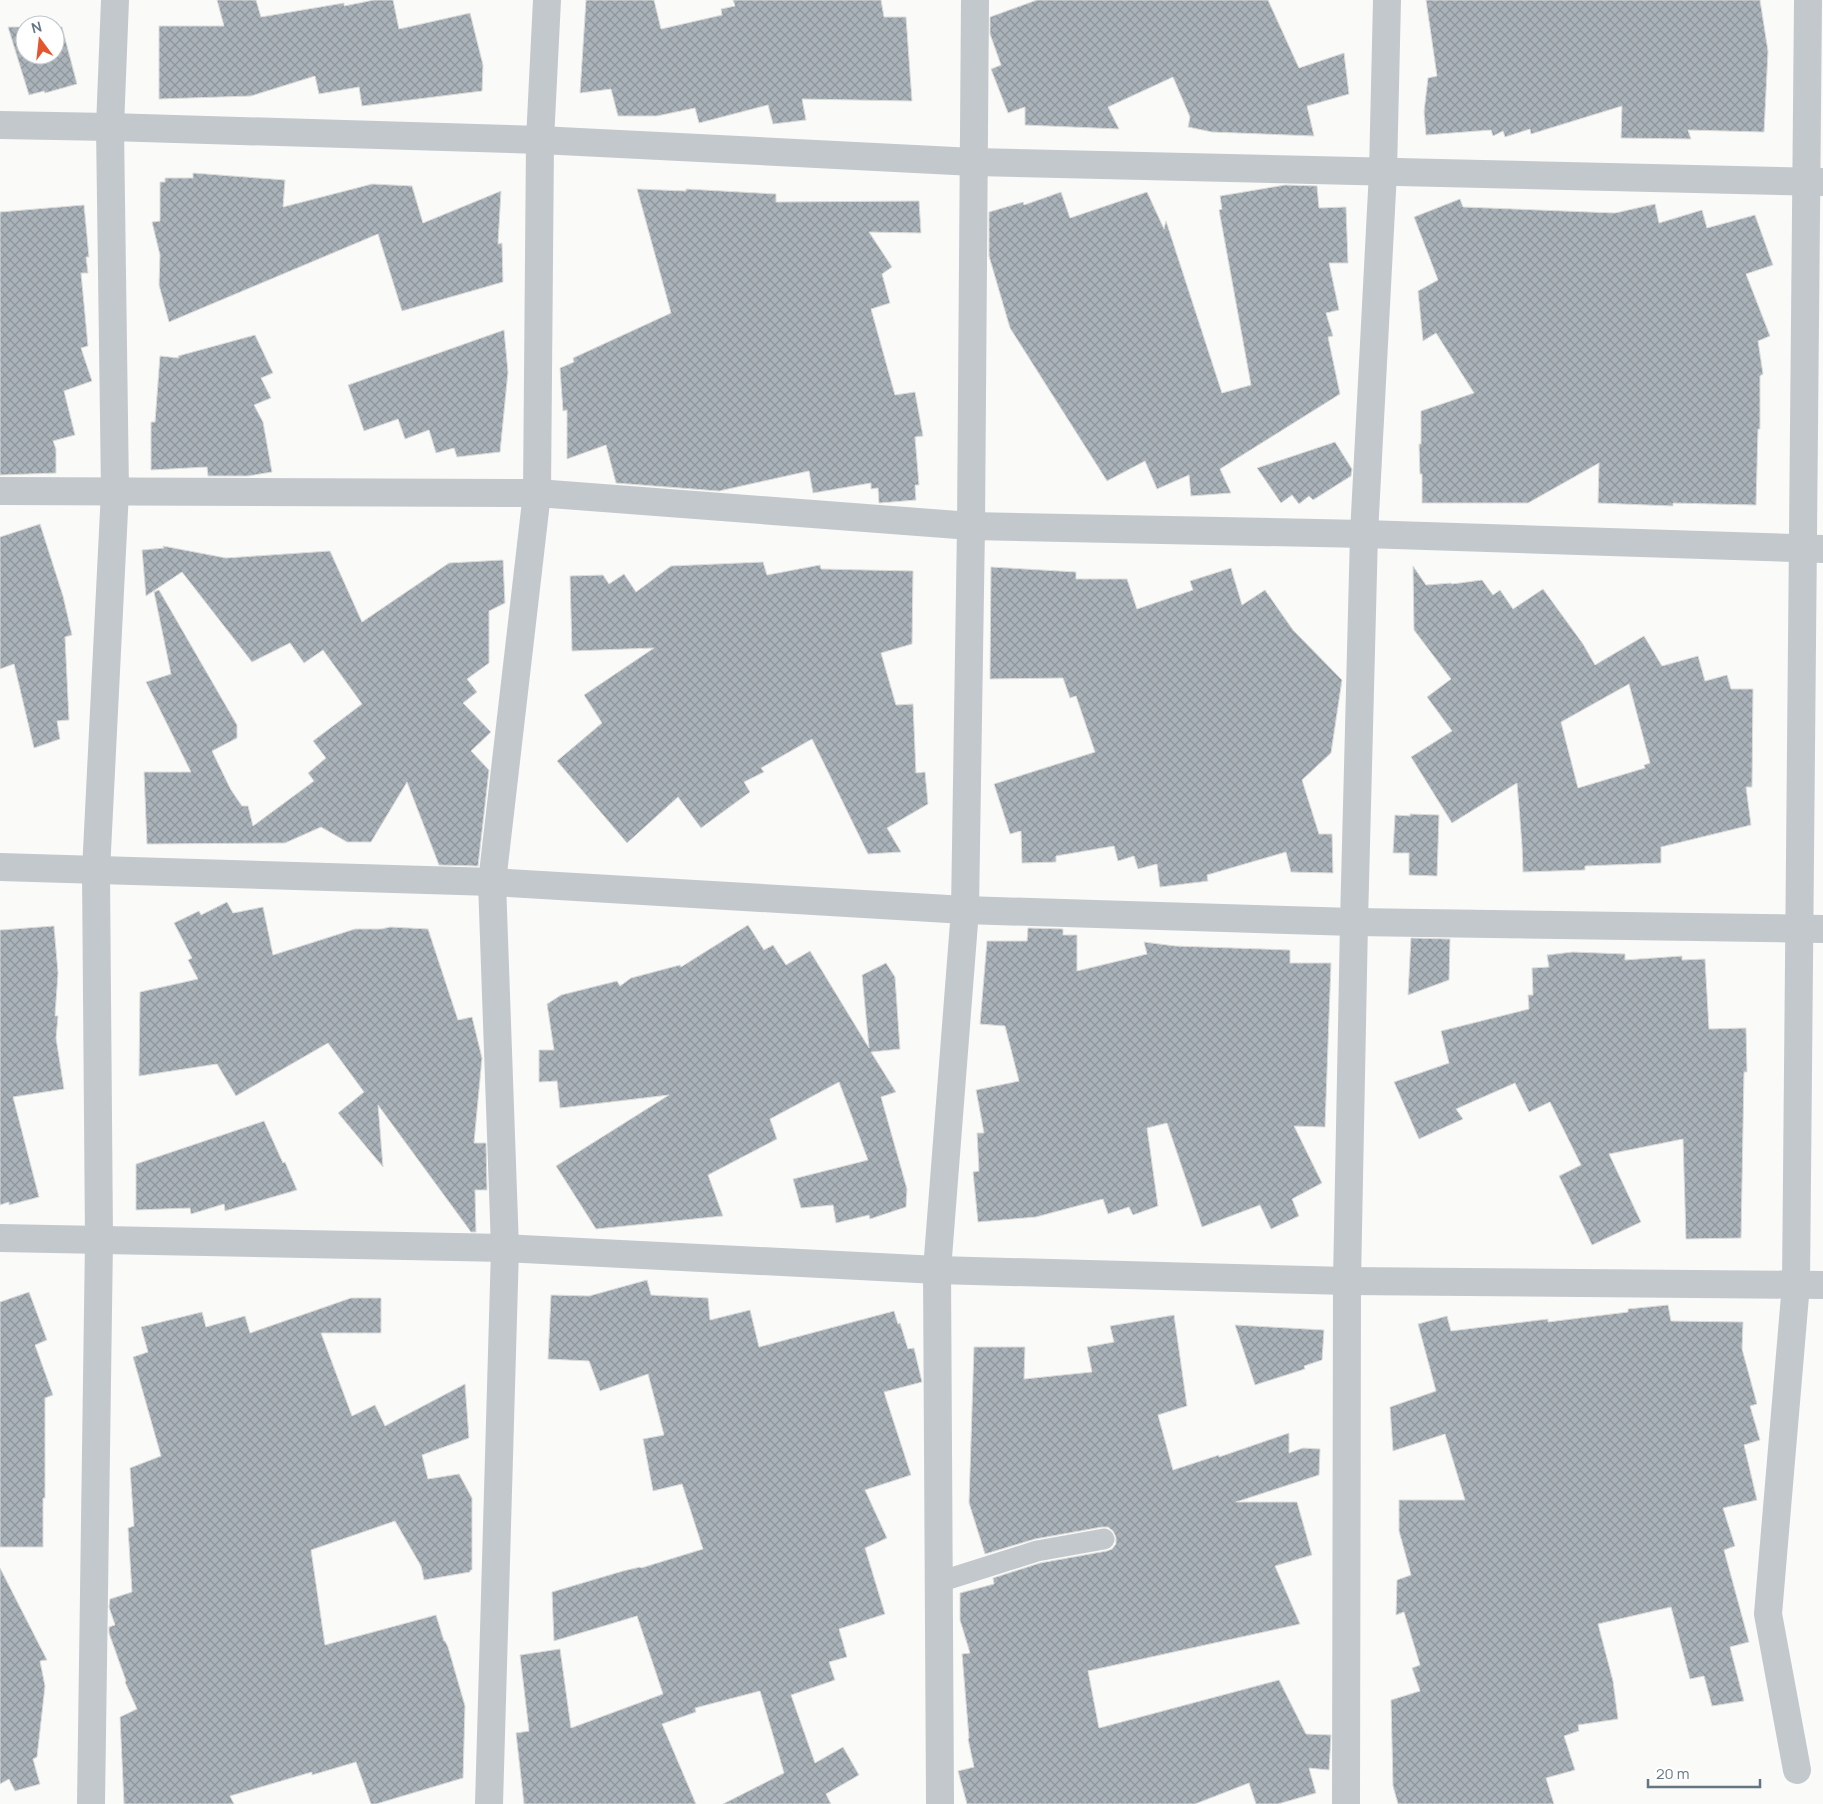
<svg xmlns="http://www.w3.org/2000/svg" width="1823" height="1804" viewBox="0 0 1823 1804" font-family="Manrope,sans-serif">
  <defs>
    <pattern id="building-cross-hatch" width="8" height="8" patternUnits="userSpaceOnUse" patternTransform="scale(1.25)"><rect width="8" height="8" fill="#aab3b9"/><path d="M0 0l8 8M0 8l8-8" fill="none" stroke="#8e969c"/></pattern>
  </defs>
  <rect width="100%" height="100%" fill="#fafaf8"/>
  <g fill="url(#building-cross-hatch)" stroke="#dcdcda" fill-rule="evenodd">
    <polygon points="217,0 256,0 261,17 344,3 344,6 374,0 393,0 399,29 470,13 483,65 482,91 362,106 359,87 319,94 315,76 251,96 159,99 159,26 224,26"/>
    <polygon points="586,0 654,0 661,29 722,15 721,9 735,6 733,0 881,0 884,17 906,17 912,101 802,99 806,120 773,124 768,105 699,123 695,108 657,116 618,116 611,89 580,93"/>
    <polygon points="1037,0 1268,0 1299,68 1344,53 1349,94 1307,106 1314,136 1212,132 1188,127 1190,117 1173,77 1108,107 1119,129 1025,125 1025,107 1008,113 991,69 1001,65 990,34 990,17"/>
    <polygon points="1426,0 1760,0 1768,51 1764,132 1688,130 1691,139 1621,138 1622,106 1531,134 1530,129 1505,137 1503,131 1493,136 1491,130 1426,135 1424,112 1428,78 1437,76"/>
    <polygon points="8,27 25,27 25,55 55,55 55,27 62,27 77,84 45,93 44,91 29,95"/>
    <polygon points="193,173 285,180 283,207 372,184 412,186 423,223 501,191 498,244 502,243 503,282 402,311 378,234 169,322 159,285 160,255 152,222 160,221 160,182 165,182 165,178 193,178"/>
    <polygon points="1285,185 1317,186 1319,208 1346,207 1348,263 1329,263 1339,310 1326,313 1333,336 1328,337 1340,394 1220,469 1231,493 1191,496 1189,475 1157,489 1145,461 1107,481 1010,328 989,256 989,212 1023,202 1024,205 1061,192 1070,218 1147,192 1164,229 1166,221 1222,393 1251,385 1219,210 1222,209 1220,196"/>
    <polygon points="637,189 686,191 686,189 776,194 776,202 919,201 921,233 869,232 892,267 882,274 890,303 871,309 895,395 915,392 923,436 915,437 919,485 915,485 916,500 879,503 878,488 871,489 871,483 813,493 809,471 719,491 616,483 606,445 567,459 567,410 563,411 560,368 574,362 573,358 671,313"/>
    <polygon points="1460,199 1463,207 1615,213 1655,204 1659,223 1702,210 1707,228 1755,215 1773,265 1746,274 1770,336 1758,341 1763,374 1760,376 1760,429 1758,429 1756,505 1673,503 1673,506 1598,503 1599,463 1528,503 1422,503 1422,474 1420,474 1419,444 1421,444 1421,411 1474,393 1436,333 1423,341 1418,291 1438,280 1414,217"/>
    <polygon points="84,205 89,257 86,257 88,273 81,273 88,346 81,348 92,381 64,391 75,435 53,441 56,449 56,473 0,475 0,212"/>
    <polygon points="504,330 508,372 500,452 457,457 454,448 436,453 429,430 405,439 398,419 364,431 348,385"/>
    <polygon points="255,335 273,373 261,378 271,398 254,405 263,422 272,472 248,476 208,476 207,467 151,470 151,422 155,422 160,356 179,358 178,356"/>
    <polygon points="1335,442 1352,469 1351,476 1313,500 1309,496 1299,504 1292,495 1281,503 1257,468"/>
    <polygon points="40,524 63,596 72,635 65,637 69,720 57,721 60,739 34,748 14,664 0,669 0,537"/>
    <polygon points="163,546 226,558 330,551 362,622 449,563 503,560 505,603 489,611 489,663 467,679 477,692 463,703 491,732 471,751 489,770 478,866 439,865 407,782 371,842 347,842 321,827 285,843 147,844 144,772 191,772 146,682 171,674 154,592 159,590 237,725 237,738 212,751 231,790 242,806 248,806 253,826 314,781 308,773 326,758 313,741 362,704 323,650 304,663 290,643 252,662 182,572 146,596 142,550 164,548"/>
    <polygon points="763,562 767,575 820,565 821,569 913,571 912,644 881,653 896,705 913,704 916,773 925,772 928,804 887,828 901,852 868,854 812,739 761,768 764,772 744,782 750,792 701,828 678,797 627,843 557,761 602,723 584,695 654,648 572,651 570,576 603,575 609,584 624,574 636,592 671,566"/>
    <path d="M 1413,566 L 1426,585 L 1451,583 L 1452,584 L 1482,580 L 1493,595 L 1500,590 L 1513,609 L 1543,589 L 1583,644 L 1595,665 L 1644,636 L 1662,666 L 1698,656 L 1705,681 L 1727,675 L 1731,689 L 1753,689 L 1752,787 L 1746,787 L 1751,825 L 1661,847 L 1661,863 L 1585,866 L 1585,870 L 1523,872 L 1522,845 L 1517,783 L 1452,823 L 1411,757 L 1452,731 L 1427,697 L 1451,679 L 1414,630 ZM 1629,684 L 1650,763 L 1644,765 L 1645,768 L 1578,788 L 1561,722 Z"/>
    <polygon points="991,567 1076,572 1076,579 1127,579 1137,609 1193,590 1190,581 1231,568 1242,605 1265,590 1293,630 1342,680 1331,753 1302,780 1319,834 1332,834 1333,873 1291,872 1286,852 1207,875 1208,881 1160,887 1157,864 1138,869 1134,856 1118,861 1114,846 1056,856 1056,862 1022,863 1021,831 1010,834 994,784 1095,752 1076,696 1070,698 1063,678 990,679"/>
    <polygon points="1410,814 1439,815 1437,876 1409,875 1409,853 1393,853 1395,815 1410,816"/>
    <polygon points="227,902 233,913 263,907 273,955 355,929 381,929 390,927 428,929 458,1020 472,1017 482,1058 474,1143 486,1143 487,1190 475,1190 476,1232 471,1232 378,1105 383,1167 338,1113 364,1092 328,1043 236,1096 217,1064 139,1076 140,992 198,979 188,960 192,958 174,923 199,911 201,915"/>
    <polygon points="748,925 764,950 773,945 786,965 810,951 869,1048 862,975 886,963 895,977 900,1049 871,1052 896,1092 881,1097 907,1189 906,1207 870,1219 869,1215 836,1223 833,1205 801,1208 793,1179 868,1160 839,1082 770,1119 777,1139 708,1175 723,1216 596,1229 556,1166 669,1095 560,1108 557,1081 539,1082 539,1050 554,1050 547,1004 561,995 617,981 620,986 631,978 680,965 681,967"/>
    <polygon points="54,926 58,973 55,1016 58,1016 56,1038 64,1089 13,1097 39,1197 9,1205 9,1202 0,1205 0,930"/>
    <polygon points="1028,928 1063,929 1063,935 1077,935 1077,971 1147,954 1144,942 1175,946 1290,950 1290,963 1331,963 1325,1127 1294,1126 1322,1183 1292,1199 1299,1216 1271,1229 1260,1205 1202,1227 1167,1123 1147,1128 1158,1206 1133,1215 1129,1207 1108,1214 1103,1199 1036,1217 978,1222 973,1172 979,1171 977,1133 984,1133 976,1090 1019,1081 1005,1026 980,1024 987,941 1027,941"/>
    <polygon points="1411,938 1450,939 1449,980 1408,995"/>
    <polygon points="1573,952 1625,954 1625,960 1682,956 1682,960 1705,959 1709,1029 1746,1028 1747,1072 1744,1072 1741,1238 1686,1239 1683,1139 1609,1154 1641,1222 1592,1245 1559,1176 1581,1165 1550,1102 1529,1112 1515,1083 1456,1109 1463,1119 1419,1139 1394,1082 1449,1063 1441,1031 1529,1009 1528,995 1533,995 1532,968 1549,967 1547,955"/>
    <polygon points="264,1121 283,1163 285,1162 297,1190 225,1211 224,1204 191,1214 190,1208 136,1210 136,1164"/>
    <polygon points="647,1280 651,1295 708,1298 710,1320 750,1310 759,1347 894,1311 898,1324 900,1323 908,1349 914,1348 922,1382 884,1392 911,1475 865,1490 887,1538 865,1548 885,1614 839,1629 847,1657 829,1662 835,1680 791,1695 815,1763 843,1747 859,1775 826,1794 831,1804 723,1804 784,1773 760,1691 695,1708 696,1712 662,1724 696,1804 524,1804 516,1733 529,1731 520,1655 560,1649 571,1728 663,1694 637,1616 554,1641 552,1592 623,1571 640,1567 641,1568 703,1549 682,1484 653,1491 643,1439 664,1435 648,1374 600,1391 589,1361 548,1359 551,1295 589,1296"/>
    <polygon points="29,1292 47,1340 35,1345 53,1395 45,1398 45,1498 43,1498 43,1547 0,1547 0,1302"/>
    <polygon points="351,1298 381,1298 381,1333 321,1333 352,1416 375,1405 385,1426 465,1384 469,1438 422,1455 428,1479 459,1474 472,1498 472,1570 470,1570 470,1572 424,1580 421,1566 395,1521 311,1550 325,1645 436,1615 444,1641 445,1641 448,1647 465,1706 463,1778 376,1804 371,1804 356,1762 312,1775 312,1772 230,1796 234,1804 124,1804 120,1717 137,1709 125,1682 126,1681 109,1633 109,1627 115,1625 109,1607 110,1599 132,1592 128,1528 134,1526 130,1468 161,1456 133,1357 148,1352 141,1327 202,1312 206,1327 245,1316 250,1333"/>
    <polygon points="1668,1305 1671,1321 1743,1322 1742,1349 1757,1404 1750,1406 1760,1440 1744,1445 1757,1500 1723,1508 1735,1546 1724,1550 1749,1642 1730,1647 1744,1701 1712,1706 1704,1676 1690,1679 1671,1607 1598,1624 1613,1681 1618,1719 1578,1725 1579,1731 1564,1736 1575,1770 1546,1778 1554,1804 1398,1804 1393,1786 1391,1700 1420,1691 1412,1668 1420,1665 1404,1612 1396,1615 1397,1580 1411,1575 1399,1531 1399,1500 1465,1500 1445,1434 1393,1451 1390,1407 1436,1391 1418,1324 1447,1316 1451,1331 1548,1319 1548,1322 1628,1312 1628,1309"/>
    <polygon points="1174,1315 1187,1406 1158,1415 1173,1470 1219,1455 1219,1457 1289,1433 1289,1453 1303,1448 1320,1449 1319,1475 1236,1502 1297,1502 1312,1555 1275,1566 1300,1624 1088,1671 1099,1728 1279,1680 1306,1734 1331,1735 1329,1770 1309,1768 1316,1793 1278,1804 1256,1804 1249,1783 1195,1804 967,1804 958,1771 974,1767 968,1739 969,1738 962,1654 970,1653 960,1620 960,1593 994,1584 993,1578 1040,1563 1107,1551 1112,1549 1116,1544 1116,1537 1113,1531 1108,1527 1102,1527 1035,1539 985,1554 969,1503 974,1347 1025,1347 1024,1379 1092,1372 1087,1347 1114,1342 1110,1326"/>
    <polygon points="1235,1325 1324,1330 1322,1360 1304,1366 1305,1369 1255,1385"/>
    <polygon points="0,1568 47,1660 40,1661 45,1686 37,1757 33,1759 40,1784 15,1791 9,1779 0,1784"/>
  </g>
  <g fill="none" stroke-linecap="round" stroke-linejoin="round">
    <polyline stroke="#c3c8cc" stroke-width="21" points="939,1582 1037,1551 1104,1539"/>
    <g stroke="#c3c8cc" stroke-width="28">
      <polyline points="0,125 110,127 540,140 974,162 1823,182"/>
      <polyline points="0,491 537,493 971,526 1364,534 1823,549"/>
      <polyline points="0,867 492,882 965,910 1354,922 1823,929"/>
      <polyline points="0,1238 505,1248 937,1270 1347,1281 1823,1285"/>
      <polyline points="1797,1770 1768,1614 1796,1284 1808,0"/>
      <polyline points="91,1804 99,1240 96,871 115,491 110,127 115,0"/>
      <polyline points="489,1804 505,1248 492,882 537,493 540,140 547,0"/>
      <polyline points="940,1804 937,1270 965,910 971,526 975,0"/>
      <polyline points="1346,1804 1347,1281 1354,922 1364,534 1383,172 1387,0"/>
    </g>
  </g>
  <g transform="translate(40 40) rotate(345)"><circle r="24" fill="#ffffff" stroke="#c1c8cd"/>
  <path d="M0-4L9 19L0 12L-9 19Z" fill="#e4572e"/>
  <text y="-8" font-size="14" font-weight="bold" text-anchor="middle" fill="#657683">N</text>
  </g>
  <path d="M1648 1779v8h112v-8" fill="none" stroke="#657683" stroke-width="2.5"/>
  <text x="1656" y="1779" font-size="15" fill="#657683" stroke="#ffffff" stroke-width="4" paint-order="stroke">20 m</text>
</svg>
